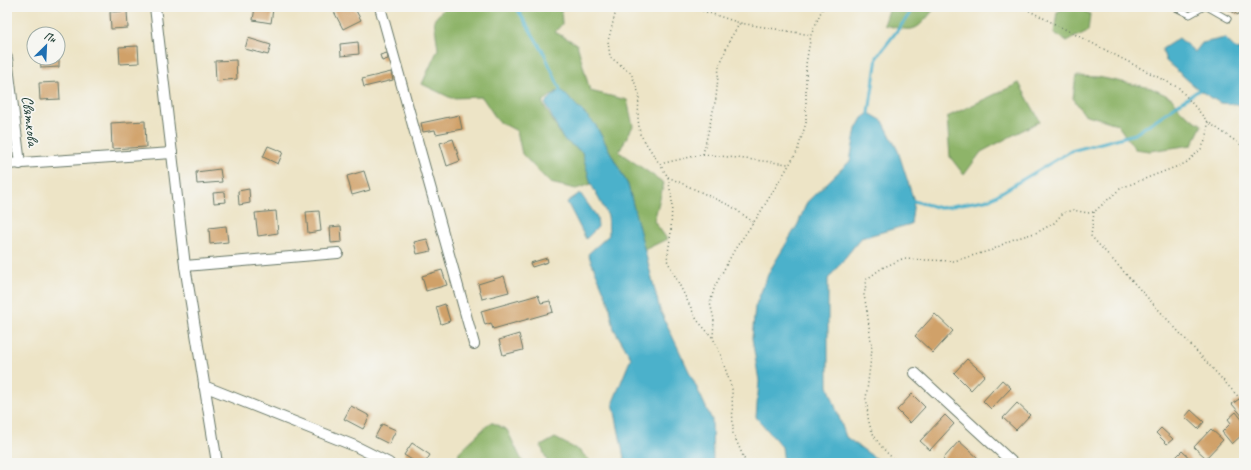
<svg xmlns="http://www.w3.org/2000/svg" width="1251" height="470" viewBox="0 0 1251 470" font-family="Caveat,sans-serif">
  <rect width="100%" height="100%" fill="#f6f6f2"/>
  <filter id="ink" filterUnits="userSpaceOnUse"><feTurbulence type="fractalNoise" baseFrequency=".025" numOctaves="2"/><feDisplacementMap in="SourceGraphic" scale="8" xChannelSelector="R" yChannelSelector="G"/><feConvolveMatrix kernelMatrix="1 2 1 2 8 2 1 2 1" color-interpolation-filters="sRGB"/></filter>
  <filter id="wash" filterUnits="userSpaceOnUse"><feTurbulence type="fractalNoise" baseFrequency=".012" numOctaves="4" result="noise"/><feDisplacementMap in="SourceGraphic" scale="16" xChannelSelector="R" yChannelSelector="G"/><feGaussianBlur stdDeviation="0.9" result="paint"/><feColorMatrix in="noise" values="0 0 0 0 0 0 0 0 0 0 0 0 0 0 0 0 0 1.4 0 .05"/><feComposite in="paint" operator="in"/></filter>
  <g filter="url(#wash)">
    <rect width="100%" height="100%" fill="#ede4c6"/>
    <g fill="#8eb469" stroke="#56784e">
      <polygon points="445,7 561,8 562,24 555,32 577,44 590,91 627,100 633,126 619,152 664,183 654,221 667,239 644,250 628,185 595,124 560,89 542,102 563,139 582,152 591,184 576,189 550,183 522,154 517,131 498,121 482,97 451,98 422,84 438,49 434,20"/>
      <path d="M 890,7 L 936,7 C 914,33 917,32 884,25 Z"/>
      <polygon points="1067,7 1078,7 1090,14 1088,31 1067,41 1054,33 1057,12"/>
      <polygon points="1076,76 1098,77 1151,88 1172,98 1182,112 1202,125 1192,145 1150,151 1135,149 1117,124 1084,114 1073,98"/>
      <polygon points="1019,83 1040,121 981,152 964,175 950,157 947,117"/>
      <polygon points="491,422 507,430 523,463 458,463 459,452"/>
      <polygon points="555,438 580,451 592,463 548,463 541,446"/>
    </g>
    <g fill="#4cb1cb" stroke="#367780">
      <polygon points="1179,38 1195,52 1202,43 1225,38 1237,50 1244,48 1244,105 1220,103 1199,90 1166,61 1162,49"/>
      <polygon points="560,89 595,124 628,185 660,310 712,420 713,463 625,463 613,402 631,358 614,329 609,303 588,254 609,235 608,216 591,184 582,152 563,139 545,103"/>
      <polygon points="869,113 883,121 898,151 914,201 911,224 861,238 828,279 828,386 846,437 882,463 784,463 782,447 756,417 759,381 752,338 755,307 769,272 798,224 807,202 850,161 856,129 862,118"/>
      <polygon points="580,193 597,217 598,227 586,239 567,202"/>
    </g>
    <g fill="none" stroke-linecap="round" stroke-linejoin="round">
      <g stroke="#4cb1cb" stroke-width="3">
        <polyline points="516,7 544,53 560,89"/>
        <polyline points="869,113 877,57 915,7"/>
        <polyline points="914,201 940,208 990,199 1071,151 1135,134 1199,90"/>
      </g>
    </g>
    <g id="blocks">
      <g fill="#d0a169">
        <polygon points="255,7 273,9 271,23 253,20"/>
        <polygon points="354,7 361,20 343,29 332,8"/>
        <polygon points="1224,7 1243,7 1238,15"/>
        <polygon points="127,11 128,28 111,29 110,12"/>
        <polygon points="248,38 271,45 268,55 245,49"/>
        <polygon points="358,42 359,54 341,56 340,44"/>
        <polygon points="138,46 139,63 120,64 119,47"/>
        <polygon points="387,53 388,59 382,61 380,55"/>
        <polygon points="40,58 59,58 59,67 41,68"/>
        <polygon points="236,60 237,79 216,81 215,61"/>
        <polygon points="391,72 393,80 364,87 362,79"/>
        <polygon points="59,82 60,99 40,100 39,83"/>
        <polygon points="459,115 462,129 436,134 435,130 423,132 421,123"/>
        <polygon points="145,121 146,147 112,149 111,123"/>
        <polygon points="453,139 460,161 447,166 440,143"/>
        <polygon points="268,146 283,152 278,164 263,157"/>
        <polygon points="220,169 222,182 197,184 196,172"/>
        <polygon points="364,171 370,190 352,195 347,176"/>
        <polygon points="249,189 250,203 239,205 238,191"/>
        <polygon points="225,192 226,202 214,203 213,193"/>
        <polygon points="276,211 278,233 258,236 255,213"/>
        <polygon points="319,211 321,231 308,233 306,212"/>
        <polygon points="226,226 228,242 210,244 209,228"/>
        <polygon points="341,226 342,242 331,243 330,227"/>
        <polygon points="427,239 431,251 417,254 414,242"/>
        <polygon points="547,258 548,262 532,267 530,263"/>
        <polygon points="442,270 447,285 426,291 422,276"/>
        <polygon points="504,276 509,292 482,299 478,284"/>
        <polygon points="538,295 541,303 550,301 553,312 493,329 491,323 485,325 481,311"/>
        <polygon points="445,304 450,321 441,324 436,307"/>
        <polygon points="935,314 953,331 933,353 915,336"/>
        <polygon points="519,334 523,350 503,355 499,340"/>
        <polygon points="967,359 985,375 971,390 954,373"/>
        <polygon points="1002,380 1011,388 991,409 983,401"/>
        <polygon points="912,394 925,407 910,423 897,410"/>
        <polygon points="1239,399 1244,404 1244,418 1232,404"/>
        <polygon points="1017,403 1030,415 1016,430 1003,418"/>
        <polygon points="351,406 370,416 363,429 344,419"/>
        <polygon points="1191,410 1204,422 1198,429 1185,417"/>
        <polygon points="1236,412 1244,422 1244,433 1232,444 1222,432 1231,423 1228,419"/>
        <polygon points="945,415 954,424 930,450 920,441"/>
        <polygon points="382,424 396,430 389,444 375,437"/>
        <polygon points="1161,428 1173,439 1167,444 1156,433"/>
        <polygon points="1211,429 1223,440 1206,458 1194,447"/>
        <polygon points="959,441 978,458 974,463 947,463 943,459"/>
        <polygon points="412,443 430,455 425,463 417,463 404,455"/>
        <polygon points="1182,451 1195,463 1170,463"/>
      </g>
    </g>
  </g>
  <g filter="url(#ink)">
    <use href="#blocks" fill-opacity="0" stroke="#677767" stroke-width="1"/>
    <g fill="none" stroke-linecap="round" stroke-linejoin="round">
      <defs>
        <g id="service">
          <polyline points="1174,7 1190,15 1204,7"/>
          <polyline points="1207,7 1228,19"/>
        </g>
        <g id="minor">
          <polyline points="155,7 185,266 217,463"/>
          <polyline points="380,7 474,344"/>
          <polyline points="7,58 20,164"/>
          <polyline points="7,164 172,153"/>
          <polyline points="185,266 338,253"/>
          <polyline points="915,373 1013,463"/>
          <polyline points="204,386 355,446 389,463"/>
        </g>
      </defs>
      <use href="#service" stroke="#677767" stroke-width="7"/>
      <use href="#minor" stroke="#677767" stroke-width="12"/>
      <g stroke="#677767" stroke-width="1.5" stroke-dasharray="1 3" stroke-linecap="butt">
        <polyline points="617,7 608,41 610,57 631,73 639,94 638,119 640,134 668,177 672,201 671,232 667,260 697,320 713,338"/>
        <polyline points="691,7 740,23 811,35"/>
        <polyline points="1022,7 1179,88 1208,122 1244,147"/>
        <polyline points="703,154 788,164"/>
        <polyline points="660,164 703,154 716,98 719,67 730,39 740,23"/>
        <polyline points="668,177 731,206 753,222"/>
        <polyline points="1094,212 1091,236 1244,403"/>
        <polyline points="867,311 864,295 867,279 882,268 902,259 954,261 992,250 1011,240 1038,232 1054,223 1063,213 1073,210 1088,213 1094,212 1121,188 1186,163 1201,149 1207,137 1208,122"/>
        <path d="M 867,311 L 872,349 L 866,399 C 868,406 867,411 868,417 C 871,437 883,450 898,463"/>
        <polyline points="746,463 733,433 732,389 720,353 713,338 714,319 710,303 715,286 735,249 758,216 797,152 806,123 806,64 811,35 823,7"/>
      </g>
      <use href="#service" stroke="#fff" stroke-width="5"/>
      <use href="#minor" stroke="#fff" stroke-width="10"/>
    </g>
  </g>
  <g text-anchor="middle" dominant-baseline="central" stroke-width="3.5" stroke-linejoin="round" paint-order="stroke">
    <g font-size="16" fill="#1f3d34" stroke="#f6f6f2">
      <text transform="translate(30 121) rotate(83)">Святкова</text>
    </g>
  </g>
  <rect width="1251" height="470" fill="none" stroke="#f6f6f2" stroke-width="24"/>
  <g transform="translate(46 46) rotate(24)"><circle r="19" fill="#f6f6f2" stroke="#a0aca6"/>
  <path d="M0-3L7 15L0 10L-7 15Z" fill="#1f6fb2"/>
  <text y="-6" font-size="11" font-weight="bold" text-anchor="middle" fill="#1f3d34">Пн</text>
  </g>
</svg>
